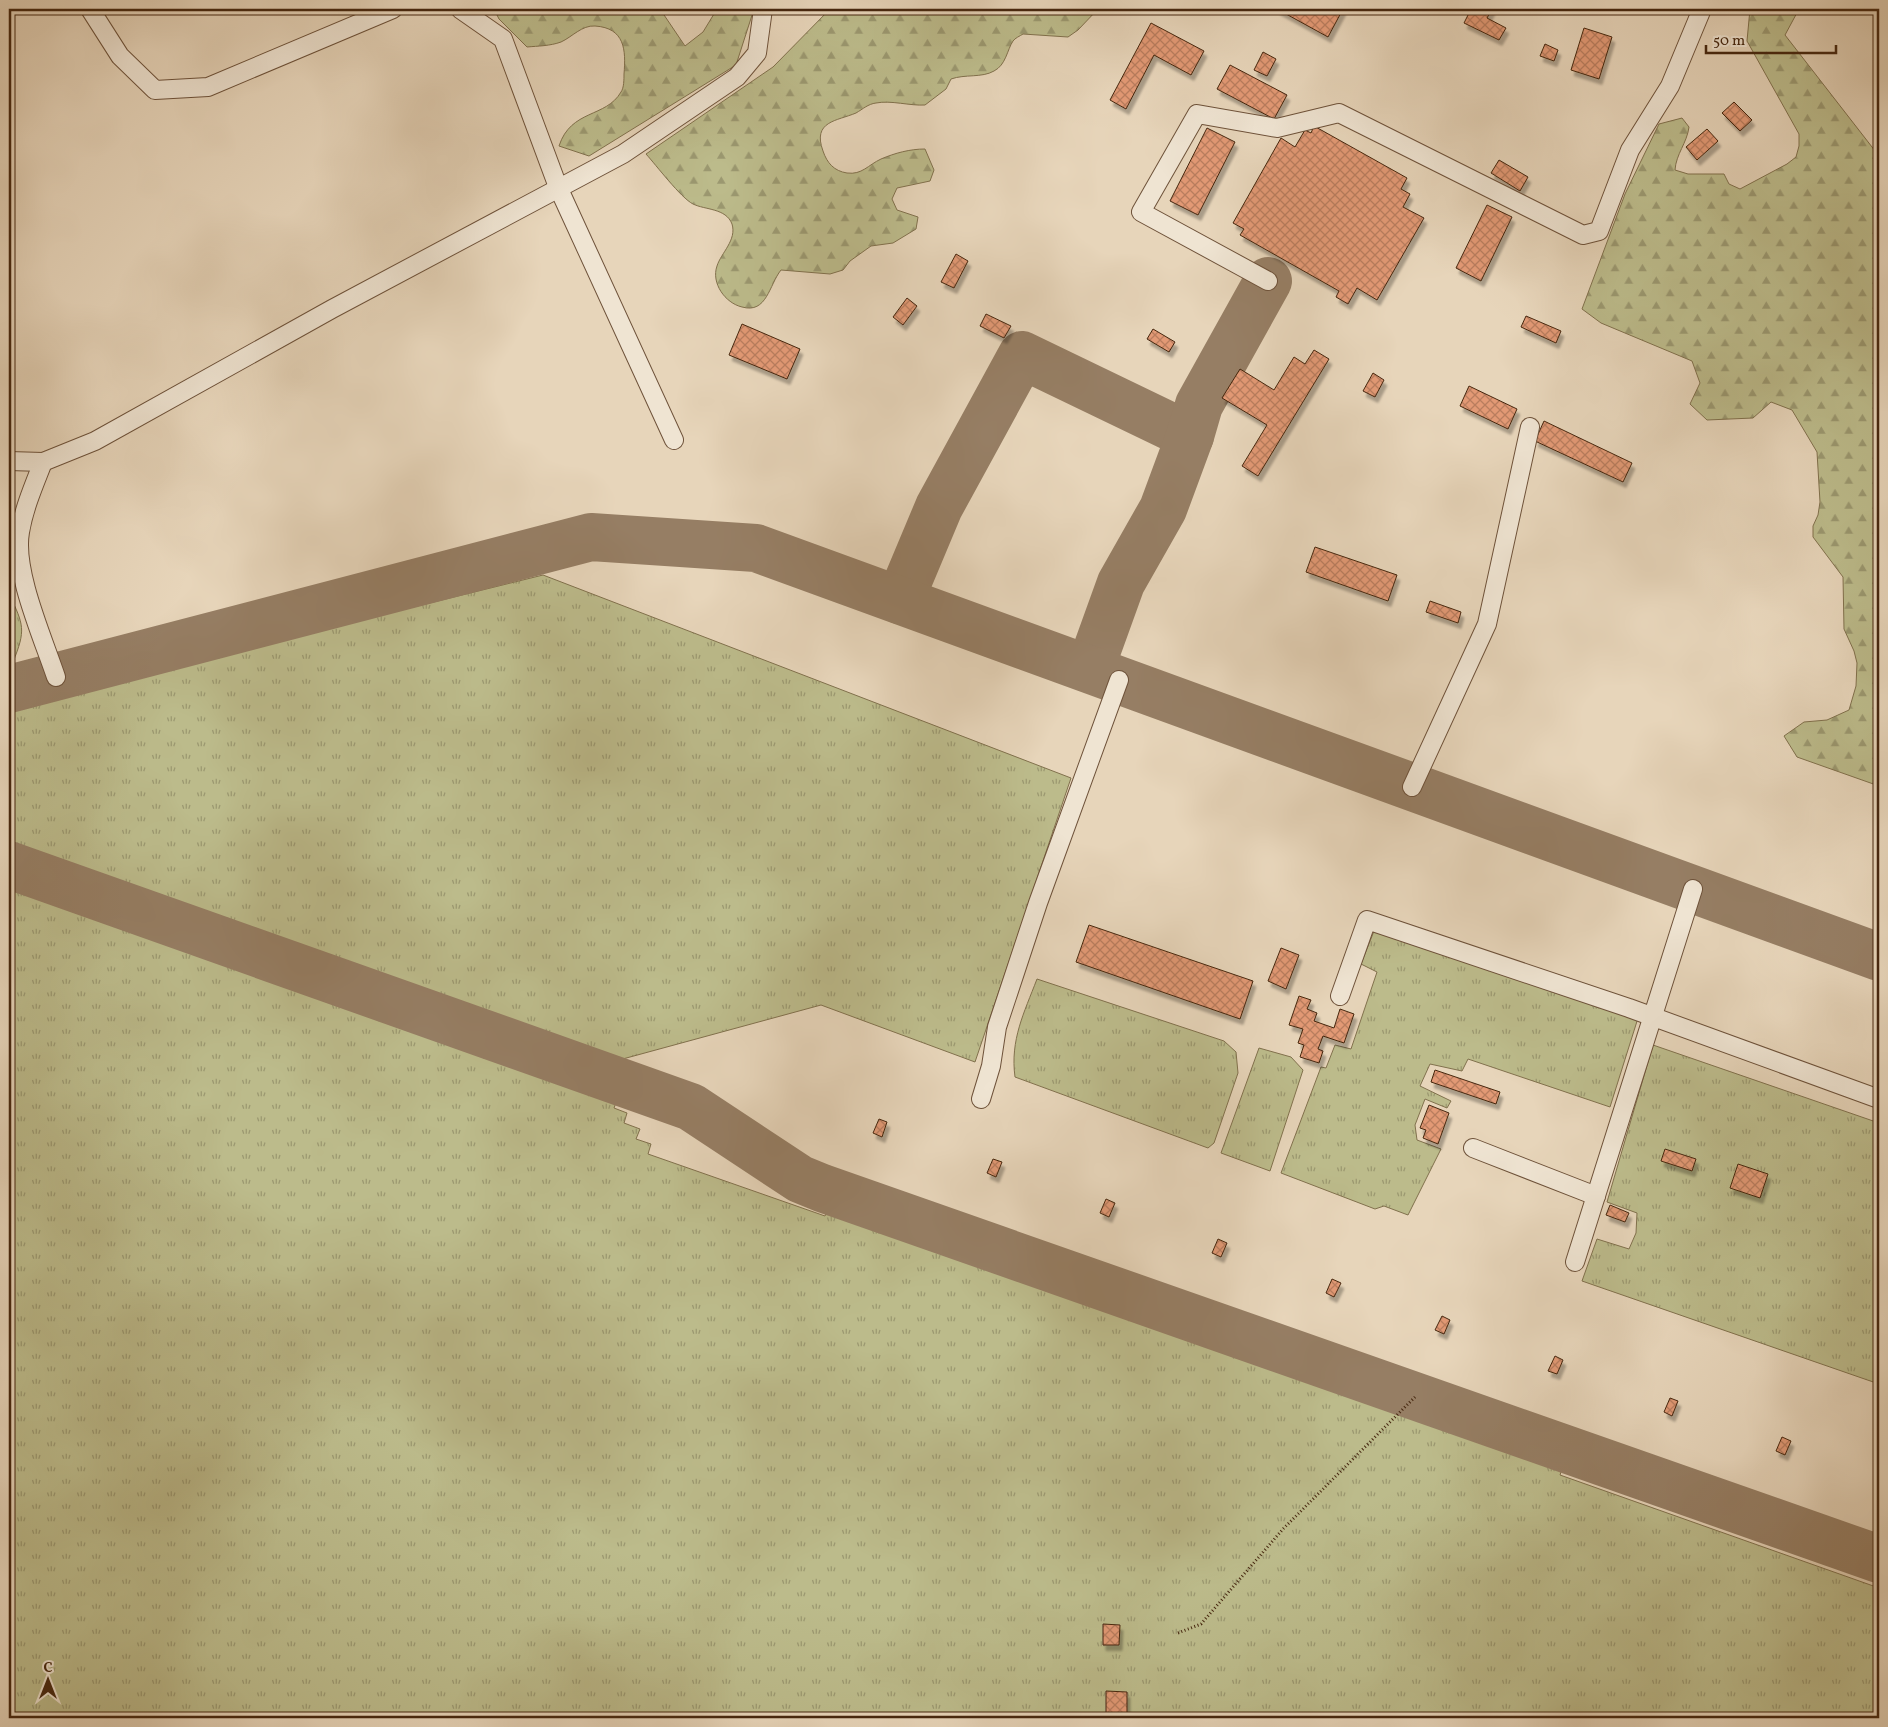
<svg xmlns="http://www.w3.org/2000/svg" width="1888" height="1727" viewBox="0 0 1888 1727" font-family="Vollkorn,serif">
  <defs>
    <pattern id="grass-tufts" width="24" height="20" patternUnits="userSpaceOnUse" patternTransform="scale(1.25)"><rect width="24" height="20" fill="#bcbb8b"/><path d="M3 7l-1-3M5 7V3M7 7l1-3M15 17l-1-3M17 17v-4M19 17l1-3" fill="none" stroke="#9b9870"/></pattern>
    <pattern id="forest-firs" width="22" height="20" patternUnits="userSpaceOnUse" patternTransform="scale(1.25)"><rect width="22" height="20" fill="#bcbb8b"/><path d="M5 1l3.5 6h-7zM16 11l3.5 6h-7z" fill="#9b9870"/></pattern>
    <pattern id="building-cross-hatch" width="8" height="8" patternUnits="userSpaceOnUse" patternTransform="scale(1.25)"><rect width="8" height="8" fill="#e29974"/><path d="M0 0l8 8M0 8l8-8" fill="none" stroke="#b97d5e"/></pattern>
    <filter id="shadow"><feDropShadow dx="3" dy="5.5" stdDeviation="1" flood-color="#0004"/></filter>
  </defs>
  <rect width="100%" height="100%" fill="#e7d5ba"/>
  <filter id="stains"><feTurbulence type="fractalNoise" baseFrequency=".004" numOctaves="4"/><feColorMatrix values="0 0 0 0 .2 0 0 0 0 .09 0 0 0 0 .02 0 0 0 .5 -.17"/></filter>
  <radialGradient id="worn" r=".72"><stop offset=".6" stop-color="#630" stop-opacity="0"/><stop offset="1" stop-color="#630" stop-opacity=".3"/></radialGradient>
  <g fill="url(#grass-tufts)" stroke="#81714d">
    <polygon points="543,575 1071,778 975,1062 821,1005 619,1060 9,844 9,707"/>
    <path d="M 9,594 C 24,625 26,630 13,662 L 9,664 Z"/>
    <polygon points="9,885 617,1100 614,1108 627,1113 624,1123 640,1129 636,1139 651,1144 648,1154 825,1216 830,1203 1564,1463 1560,1475 1879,1588 1879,1718 9,1718"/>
    <polygon points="1374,931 1638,1018 1610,1107 1468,1059 1462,1071 1430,1064 1420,1086 1451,1101 1447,1108 1425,1099 1415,1125 1417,1140 1441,1149 1408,1215 1384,1206 1375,1209 1281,1173 1321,1067 1326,1068 1335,1045 1351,1049 1377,972 1361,964"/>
    <path d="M 1037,979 L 1224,1041 L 1236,1052 L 1238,1073 L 1214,1143 L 1208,1148 L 1015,1077 C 1010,1040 1024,1013 1037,979 Z"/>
    <polygon points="1653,1045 1879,1123 1879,1384 1582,1281 1597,1239 1629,1249 1636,1233 1637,1213 1607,1202"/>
    <polygon points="1259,1048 1291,1057 1303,1070 1270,1171 1221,1153"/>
  </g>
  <g fill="url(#forest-firs)" stroke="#81714d">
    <path d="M 494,9 L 660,9 L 685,46 L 703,32 L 717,9 L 754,9 L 736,65 L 589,156 L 559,146 C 571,109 606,118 621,92 C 624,88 624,79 624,74 C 626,50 625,28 595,26 C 582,25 572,37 561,42 C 550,46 538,46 527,47 L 499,19 Z"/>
    <path d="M 830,9 L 1098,9 L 1078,30 L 1068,37 L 1023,34 C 1020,36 1015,38 1013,41 C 1007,50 1006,65 994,71 C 982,78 965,74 951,79 L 946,89 L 925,105 C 910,106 891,100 876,103 C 868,104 863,109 856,113 C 837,121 812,121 823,151 C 827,163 834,171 847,173 C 862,175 868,165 881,159 C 895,153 910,149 925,149 L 934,170 L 930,181 L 897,188 L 892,199 L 897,210 L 918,217 L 916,229 L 893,243 L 871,246 L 850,261 L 843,270 L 830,274 L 781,270 C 769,285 767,314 742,307 C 725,303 711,283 717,266 C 721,253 737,240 732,224 C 726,208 705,210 693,204 C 681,198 656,165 646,154 L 773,67 Z"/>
    <path d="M 1750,9 L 1799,9 L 1785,35 L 1879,156 L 1879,786 L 1797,757 L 1784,736 L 1804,722 L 1827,720 L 1849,710 L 1856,686 L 1857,663 L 1854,651 L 1844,629 L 1843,577 L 1813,537 L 1813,526 L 1818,515 L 1820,502 L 1817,452 L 1792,410 L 1771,402 L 1753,418 L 1707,420 L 1690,404 L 1700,383 L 1692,361 L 1601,323 L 1582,309 L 1625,194 L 1659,124 L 1682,118 L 1689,127 C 1687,143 1676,154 1675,170 L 1688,174 L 1724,174 L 1729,184 L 1740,189 L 1787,164 L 1796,157 L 1799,146 L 1799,134 L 1747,41 Z"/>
  </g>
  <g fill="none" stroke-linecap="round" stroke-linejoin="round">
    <g stroke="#967e64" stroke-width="48">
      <polyline points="900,600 939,507 1022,355 1190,436"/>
      <polyline points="1090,669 1121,583 1163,509 1190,436 1199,405 1268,281"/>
      <polyline points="9,689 591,537 756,548 1879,957"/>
      <polyline points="9,865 691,1107 800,1179 822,1188 1879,1559"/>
    </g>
  </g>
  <g fill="url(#building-cross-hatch)" stroke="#46270f" filter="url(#shadow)">
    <polygon points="1277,9 1343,9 1328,37"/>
    <polygon points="1471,9 1492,9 1487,18 1506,28 1499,40 1464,23"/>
    <polygon points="1151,23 1204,51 1191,75 1154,55 1126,109 1110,100"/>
    <polygon points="1584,28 1612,37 1599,79 1571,70"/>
    <polygon points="1545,44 1558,50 1554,61 1540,56"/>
    <polygon points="1263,52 1276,59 1267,76 1254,70"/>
    <polygon points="1230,65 1287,95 1274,119 1217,89"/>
    <polygon points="1734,102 1752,120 1740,131 1722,113"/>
    <polygon points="1314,126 1407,178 1401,189 1410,194 1403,207 1424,218 1377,300 1357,288 1348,304 1336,297 1339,291 1240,235 1244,229 1233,223 1281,138 1295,147 1305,130 1311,133"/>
    <polygon points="1207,128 1235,142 1198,215 1170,201"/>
    <polygon points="1707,129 1718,141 1697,160 1686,147"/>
    <polygon points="1499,160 1528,177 1520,191 1491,173"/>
    <polygon points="1487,205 1512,217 1481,281 1456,268"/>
    <polygon points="956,254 968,261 954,288 941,282"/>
    <polygon points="907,298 917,306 903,325 893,317"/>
    <polygon points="986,314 1011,326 1004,338 980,326"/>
    <polygon points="1526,316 1561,331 1556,343 1521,327"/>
    <polygon points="742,324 800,349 787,379 729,355"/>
    <polygon points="1153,329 1175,342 1169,352 1147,339"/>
    <polygon points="1314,350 1329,359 1258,476 1242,466 1267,425 1222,398 1240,369 1274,390 1294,357 1305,364"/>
    <polygon points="1373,373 1384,380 1375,397 1363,391"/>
    <polygon points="1469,386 1517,409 1508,429 1460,406"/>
    <polygon points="1544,421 1632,463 1623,482 1535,441"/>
    <polygon points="1315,547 1397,575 1388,601 1306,572"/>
    <polygon points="1430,601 1461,612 1458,623 1426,612"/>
    <polygon points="1089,925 1253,981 1240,1019 1076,962"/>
    <polygon points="1281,948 1299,955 1286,989 1268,981"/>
    <polygon points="1299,996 1311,1000 1307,1009 1317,1013 1314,1021 1334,1028 1340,1009 1354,1014 1344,1043 1323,1036 1318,1049 1323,1051 1319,1063 1300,1057 1304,1045 1298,1043 1303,1029 1289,1025"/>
    <polygon points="1435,1070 1500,1092 1496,1104 1431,1082"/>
    <polygon points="1429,1105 1449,1113 1438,1144 1423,1138 1426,1130 1420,1128"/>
    <polygon points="879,1119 887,1122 882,1137 873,1133"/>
    <polygon points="1665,1149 1696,1159 1692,1171 1661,1161"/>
    <polygon points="993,1159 1002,1162 996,1177 987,1173"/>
    <polygon points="1738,1164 1768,1174 1760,1198 1730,1188"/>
    <polygon points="1106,1199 1115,1203 1109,1217 1100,1213"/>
    <polygon points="1610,1205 1629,1213 1625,1222 1606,1215"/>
    <polygon points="1218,1239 1227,1243 1221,1257 1212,1253"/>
    <polygon points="1332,1279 1341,1283 1334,1297 1326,1293"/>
    <polygon points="1442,1316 1450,1320 1444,1334 1435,1330"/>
    <polygon points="1555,1356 1563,1360 1557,1374 1548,1371"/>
    <polygon points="1670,1398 1678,1401 1672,1416 1664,1412"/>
    <polygon points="1782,1437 1791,1441 1785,1455 1776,1451"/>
    <polygon points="1103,1624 1120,1625 1119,1645 1103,1645"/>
    <polygon points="1106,1691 1127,1692 1127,1718 1106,1718"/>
  </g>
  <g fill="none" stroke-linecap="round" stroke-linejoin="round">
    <defs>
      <g id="minor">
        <polyline points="90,9 120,56 155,90 208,87 393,9"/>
        <polyline points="460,9 503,39 558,187 674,440"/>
        <polyline points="1268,281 1141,212 1197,114 1277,128 1339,113 1583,235 1599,231 1630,150 1670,86 1702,9"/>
        <polyline points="9,461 43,462 95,441 332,309 623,154 737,77 757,53 763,9"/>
        <path d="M 43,462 C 34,485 24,508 20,532 C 13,571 43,638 56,677"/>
        <polyline points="1412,787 1487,624 1530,427"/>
        <polyline points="1340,996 1367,920 1629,1008 1879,1099"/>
        <polyline points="981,1099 991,1066 997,1027 1038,903 1119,680"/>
        <polyline points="1473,1148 1596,1196"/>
        <polyline points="1575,1262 1693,889"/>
      </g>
    </defs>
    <use href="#minor" stroke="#6e523a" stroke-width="20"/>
    <polyline stroke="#46270f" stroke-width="3" stroke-dasharray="1 2.5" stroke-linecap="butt" points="1178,1633 1201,1624 1283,1529 1415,1397"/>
    <use href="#minor" stroke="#efe4d2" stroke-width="18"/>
  </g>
  <rect width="1888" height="1727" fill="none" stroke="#e7d5ba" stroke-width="30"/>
  <rect x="10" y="10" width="1868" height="1707" fill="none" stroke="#46270f" stroke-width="2.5"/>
  <rect x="15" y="15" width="1858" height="1697" fill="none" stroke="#46270f"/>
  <g transform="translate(48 1680)" stroke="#efe4d2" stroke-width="4" paint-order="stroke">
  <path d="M0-4L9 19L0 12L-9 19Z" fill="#46270f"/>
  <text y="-8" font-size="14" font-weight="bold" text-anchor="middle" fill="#46270f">С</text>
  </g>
  <path d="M1706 45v8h130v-8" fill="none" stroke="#46270f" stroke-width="2.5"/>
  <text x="1713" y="45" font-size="15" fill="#46270f" stroke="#efe4d2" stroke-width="4" paint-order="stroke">50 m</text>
  <rect width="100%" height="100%" filter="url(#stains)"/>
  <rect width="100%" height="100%" fill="url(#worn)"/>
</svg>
